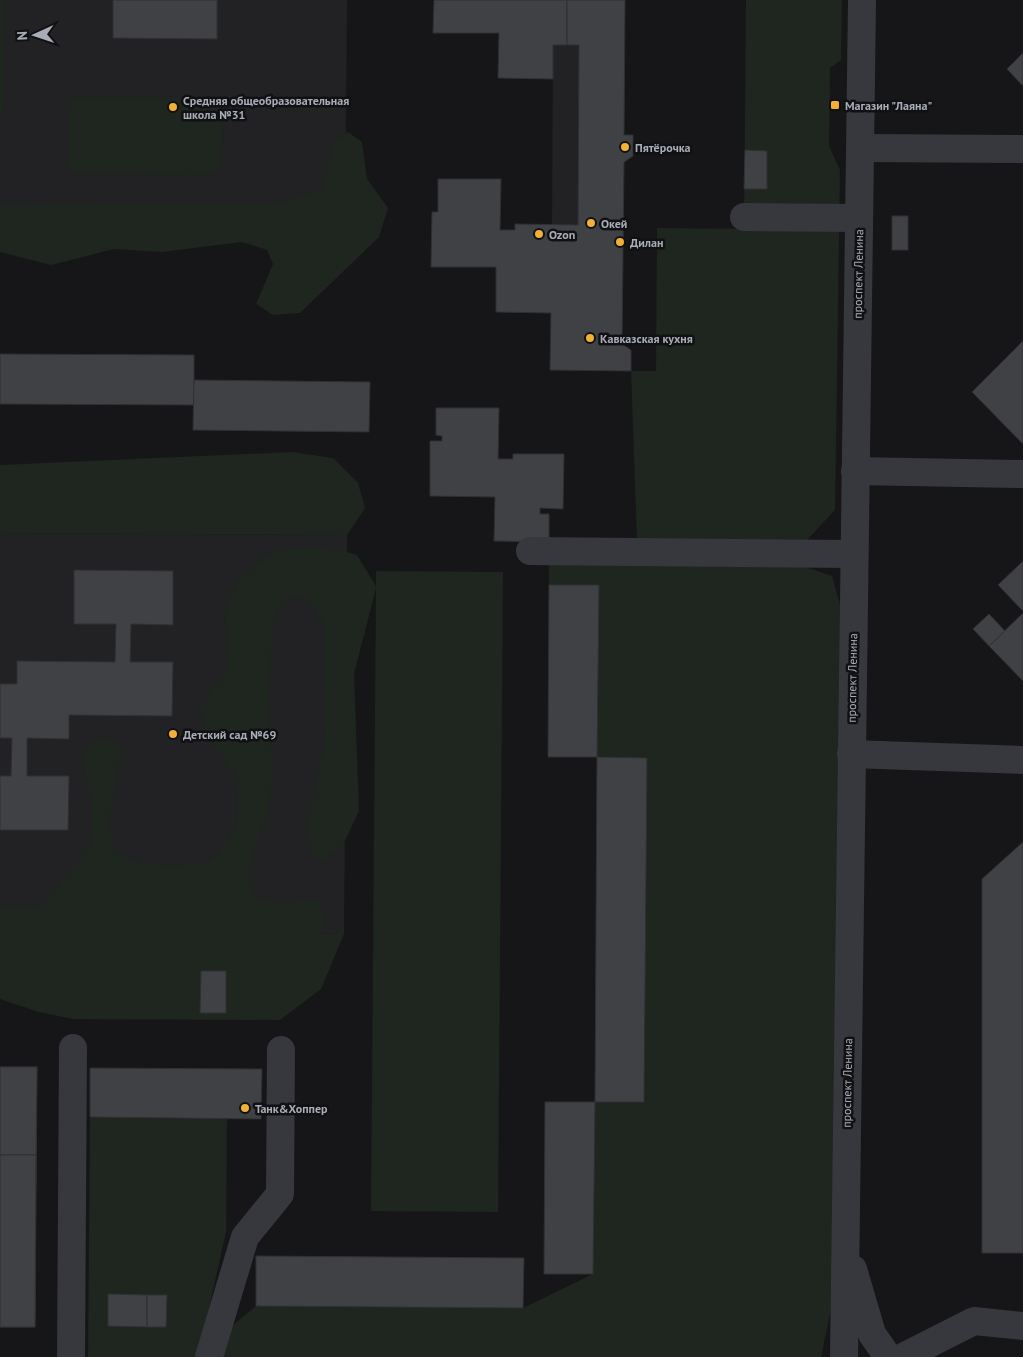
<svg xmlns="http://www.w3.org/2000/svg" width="1023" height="1357" viewBox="0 0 1023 1357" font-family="'PT Sans',sans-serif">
  <rect width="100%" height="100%" fill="#161618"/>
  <g fill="#222225">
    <polygon points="0,0 347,0 345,218 0,215"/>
    <polygon points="567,0 625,0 624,135 633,135 633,156 624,162 622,344 631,350 631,371 550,370 551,279 566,225 552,225 553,45 567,45"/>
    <polygon points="0,533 347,535 344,934 0,932"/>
  </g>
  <g fill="#1e261f">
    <polygon points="0,0 5,0 4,102 0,122"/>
    <polygon points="746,0 842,0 841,60 830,68 829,146 840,170 835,510 807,540 637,540 631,371 656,371 657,228 744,229"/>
    <path d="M 77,97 L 214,98 C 226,107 222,151 221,167 L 218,171 L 208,175 L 76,173 L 69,166 L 69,110 L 72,100 Z"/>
    <polygon points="348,132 362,142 367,179 388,208 379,237 300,313 273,315 256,304 273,264 267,250 242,242 162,252 114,249 51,265 0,252 0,205 276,204 322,190 333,143"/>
    <polygon points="292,452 333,458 358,483 365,508 347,535 0,533 0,465"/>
    <polygon points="313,547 347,552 357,555 376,586 376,571 503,572 498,1212 371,1211 376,588 354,674 359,811 342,847 323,861 312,854 306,829 325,740 324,623 302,595 285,600 273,622 268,700 273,777 267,817 254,849 248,879 257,897 278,903 318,899 326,920 320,934 344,934 321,989 280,1020 73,1019 39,1012 0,999 0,907 41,907 90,845 93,810 81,752 102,737 118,741 121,753 109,825 116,850 138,863 171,866 206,863 220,851 238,823 237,775 205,735 200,707 228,669 225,609 236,582 274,550"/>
    <polygon points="549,562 800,565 832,576 841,608 833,1300 821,1357 219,1357 226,1331 256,1306 523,1308 593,1274 595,1102 644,1102 647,758 597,757 599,585 549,585"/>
    <polygon points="90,1117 227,1119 226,1232 198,1357 88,1357"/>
  </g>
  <g fill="#404145" stroke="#303034">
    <polygon points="113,0 217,0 217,39 113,38"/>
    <polygon points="434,0 567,0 567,45 553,45 553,79 498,78 499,33 433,33"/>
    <polygon points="567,0 625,0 624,135 633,135 633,156 624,162 622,344 631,350 631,371 550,370 551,313 496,312 496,267 431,267 432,212 438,212 438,179 501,179 500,230 515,230 515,224 578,225 579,45 567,45"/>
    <polygon points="1023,53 1023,86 1007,69"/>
    <polygon points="745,150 767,151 767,189 744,189"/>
    <rect x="892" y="216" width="16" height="34"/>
    <polygon points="1023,341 1023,444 972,392"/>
    <polygon points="0,354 194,355 194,405 0,404"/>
    <polygon points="194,380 370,382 369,432 193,430"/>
    <polygon points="436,408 499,408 498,459 513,459 513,454 564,454 563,509 540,508 540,514 549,514 549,542 494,541 495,497 430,496 430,441 442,441 442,436 436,435"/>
    <polygon points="1023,561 1023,611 998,585"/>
    <polygon points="74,570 173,571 173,625 131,624 130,662 173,662 172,716 69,715 69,739 27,738 27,776 69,776 68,830 0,830 0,776 11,776 12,738 0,738 0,684 17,684 17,661 115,662 116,624 74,624"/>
    <polygon points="549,585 599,585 597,757 548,757"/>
    <polygon points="1023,613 1023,681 989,646"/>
    <polygon points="989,614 1005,631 989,646 973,629"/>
    <polygon points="597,757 647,758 644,1102 595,1102"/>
    <polygon points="1023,842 1023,1253 982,1253 982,879"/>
    <polygon points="201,971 226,971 226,1013 200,1013"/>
    <polygon points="0,1067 37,1067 35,1327 0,1327"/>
    <polygon points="0,1067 37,1067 36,1155 0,1155"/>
    <polygon points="90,1068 262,1069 261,1119 90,1117"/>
    <polygon points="545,1102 595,1102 593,1274 544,1274"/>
    <polygon points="0,1155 36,1155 35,1327 0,1327"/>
    <polygon points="256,1256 524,1258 523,1308 256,1306"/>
    <polygon points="108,1294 147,1295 147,1327 108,1326"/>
    <polygon points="147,1295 167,1295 166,1327 147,1327"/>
  </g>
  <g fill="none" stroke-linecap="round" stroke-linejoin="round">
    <g stroke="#37383d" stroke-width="28">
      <polyline points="860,148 1023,149"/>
      <polyline points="744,217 859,218"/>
      <polyline points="855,471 1023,474"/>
      <polyline points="530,551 854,554"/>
      <polyline points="851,754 1023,760"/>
      <polyline points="853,1269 872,1334 888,1357"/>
      <polyline points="71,1357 73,1048"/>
      <polyline points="209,1357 245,1237 280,1194 281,1050"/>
      <polyline points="844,1357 862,0"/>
      <polyline points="903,1357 974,1321 1023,1326"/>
    </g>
  </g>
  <g fill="#f2b134" stroke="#111113" stroke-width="2">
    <rect x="830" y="100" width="10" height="10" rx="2.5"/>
    <circle cx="173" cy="107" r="5"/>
    <circle cx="625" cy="147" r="5"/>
    <circle cx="591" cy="223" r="5"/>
    <circle cx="539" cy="234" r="5"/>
    <circle cx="620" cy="242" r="5"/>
    <circle cx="590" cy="338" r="5"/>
    <circle cx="173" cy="734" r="5"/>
    <circle cx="245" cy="1108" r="5"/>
  </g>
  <g text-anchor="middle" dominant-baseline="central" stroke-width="5" stroke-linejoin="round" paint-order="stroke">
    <g font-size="12" font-weight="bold" fill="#a8adb8" stroke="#111113" text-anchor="start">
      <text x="183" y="100">Средняя общеобразовательная<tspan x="183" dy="14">школа №31</tspan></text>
      <text x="845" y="105">Магазин "Лаяна"</text>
      <text x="635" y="147">Пятёрочка</text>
      <text x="601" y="223">Окей</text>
      <text x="549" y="234">Ozon</text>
      <text x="630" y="242">Дилан</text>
      <text x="600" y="338">Кавказская кухня</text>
      <text x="183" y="734">Детский сад №69</text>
      <text x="255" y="1108">Танк&amp;Хоппер</text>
    </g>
    <g font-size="12" fill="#a8adb8" stroke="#111113">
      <text transform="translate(858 274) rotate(-89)">проспект Ленина</text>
      <text transform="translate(852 678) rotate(-89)">проспект Ленина</text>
      <text transform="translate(847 1083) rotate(-89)">проспект Ленина</text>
    </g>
  </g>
  <g transform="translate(35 35) rotate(267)" stroke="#111113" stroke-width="4" paint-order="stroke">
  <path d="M0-4L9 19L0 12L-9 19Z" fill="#a8adb8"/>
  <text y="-8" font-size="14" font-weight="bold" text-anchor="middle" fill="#a8adb8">N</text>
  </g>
</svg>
